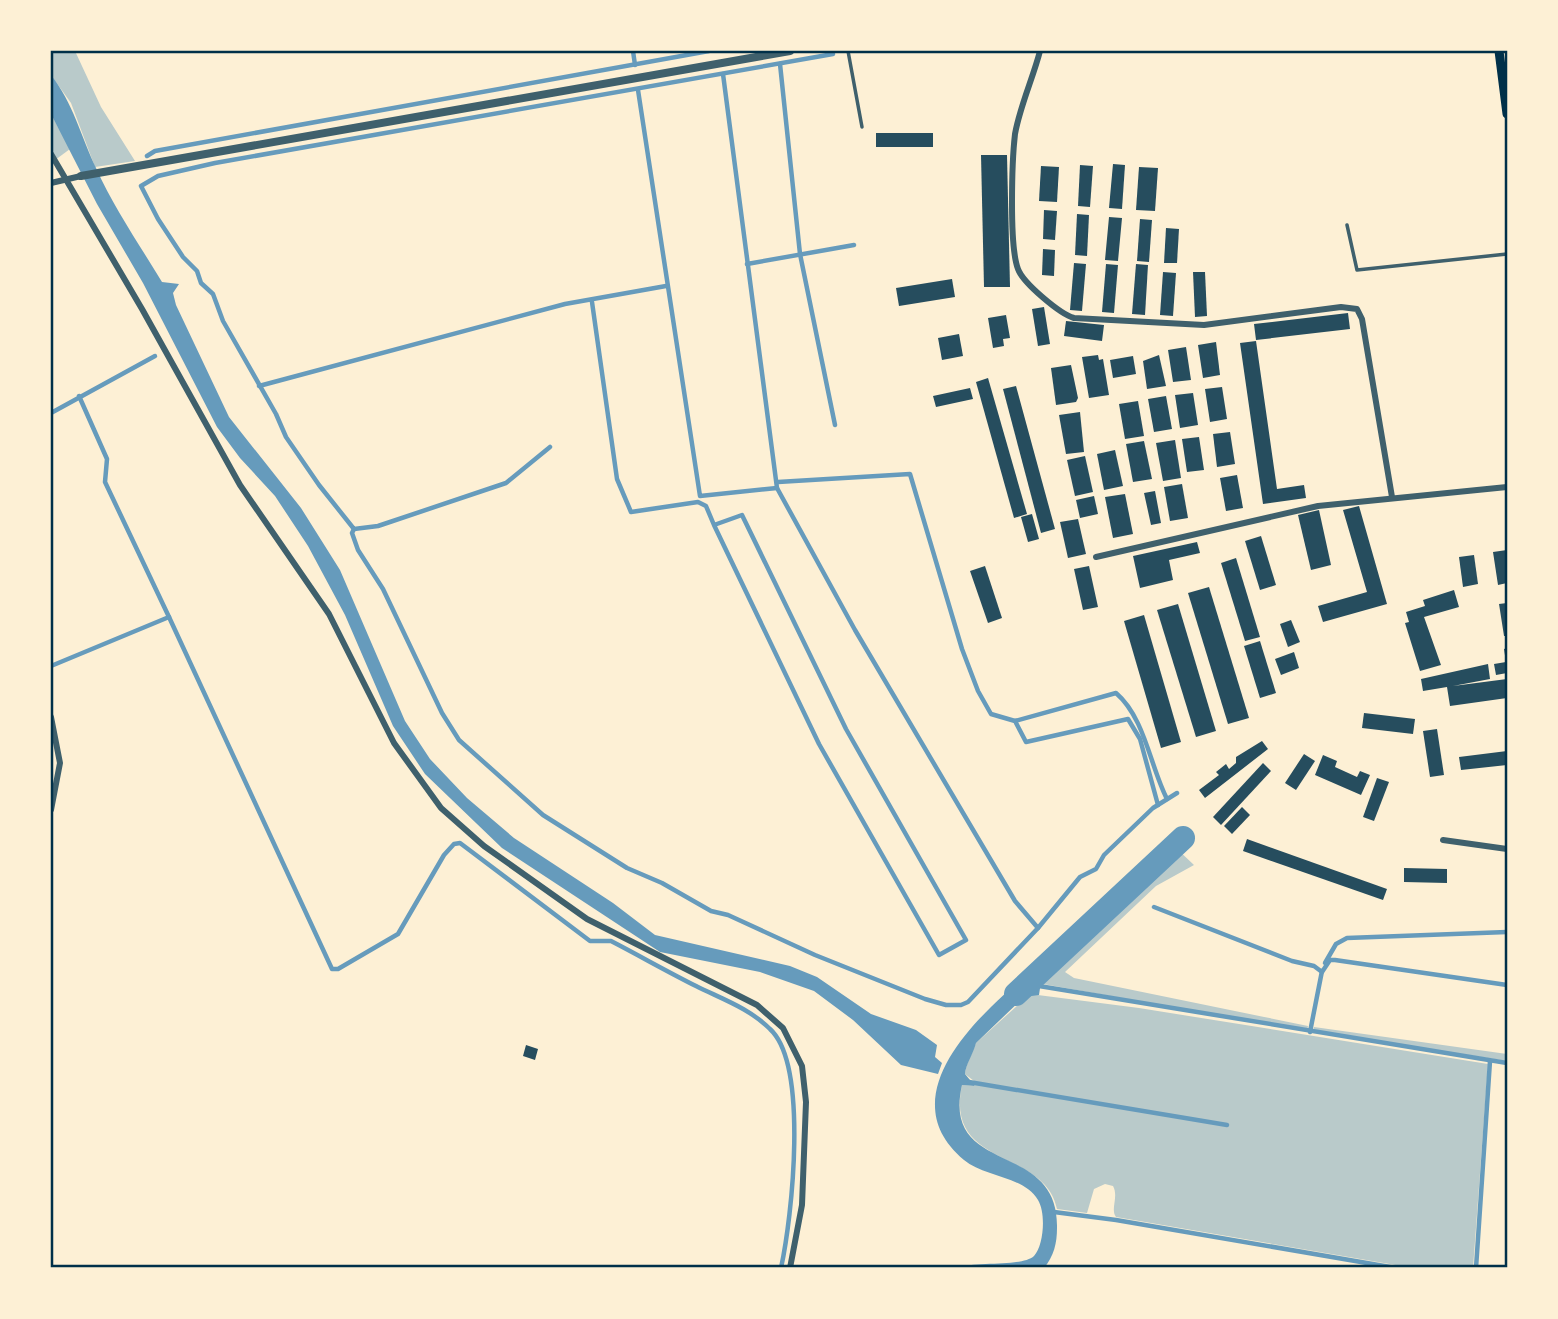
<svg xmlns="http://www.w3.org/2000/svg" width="1558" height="1319" viewBox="0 0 1558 1319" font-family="'Roboto Serif',serif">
  <rect width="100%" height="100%" fill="#fdf0d5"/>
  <g fill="#b9caca">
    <polygon points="51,51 75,51 101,107 135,161 95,167 71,103 51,75"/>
    <polygon points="51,114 70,149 51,163"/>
    <polygon points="1176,848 1194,865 1156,886 1065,972 1074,978 1308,1026 1307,1031 1043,984 1041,979 1045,969"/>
    <path d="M 1030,994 L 1139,1008 L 1488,1064 L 1473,1268 L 1413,1268 L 1116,1217 C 1110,1209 1119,1197 1113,1186 L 1105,1184 L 1094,1189 L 1087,1213 L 1057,1209 C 1045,1148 944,1169 962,1085 L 975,1086 L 974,1081 L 965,1074 C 965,1066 973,1052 976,1043 Z"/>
    <polygon points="1314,1027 1507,1054 1507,1061 1313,1031"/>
  </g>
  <g fill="#669bbc">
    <path d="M 51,75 C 73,103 81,136 96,168 C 114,208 139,244 162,282 L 179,284 L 173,293 L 176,305 L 229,417 L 301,508 L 340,570 L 405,721 L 430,759 L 467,798 L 514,838 L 613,903 L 655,935 L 790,966 L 817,977 L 871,1014 L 916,1030 L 937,1045 L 935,1057 L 942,1063 L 938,1074 L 901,1065 L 853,1020 L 814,991 L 760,972 L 660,952 L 502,848 L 425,774 L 393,726 L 345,615 L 308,546 L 275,496 L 240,458 L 217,427 L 143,283 L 97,204 L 51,114 Z"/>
    <path d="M 1037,970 L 1042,975 L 1039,995 L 1024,997 L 976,1043 C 974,1052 965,1066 965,1074 L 975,1086 L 962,1085 C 941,1178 1059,1138 1057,1228 C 1057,1243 1054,1256 1044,1268 L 956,1268 C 977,1261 1022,1267 1034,1256 C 1044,1245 1046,1213 1038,1200 C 1024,1176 984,1177 964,1160 C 904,1110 949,1048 991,1007 C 1005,994 1020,978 1037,970 Z"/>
  </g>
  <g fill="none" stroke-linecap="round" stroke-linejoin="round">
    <g stroke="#669bbc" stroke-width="4.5">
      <polyline points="633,51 635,65"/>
      <polyline points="780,64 800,254 835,425"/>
      <polyline points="723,74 777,488 855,630 1015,901 1038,928"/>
      <polyline points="638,90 700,496 777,488"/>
      <polyline points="147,156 155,151 709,51"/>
      <polyline points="747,264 854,245"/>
      <polyline points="592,302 617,479 631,512 698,502 706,506 714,525 819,744 939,955 966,940 846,729 742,515 714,525"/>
      <polyline points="259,386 565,304 666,286"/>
      <polyline points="51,413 155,356"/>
      <polyline points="550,447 506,483 378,526 354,529 319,485 286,437 276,414 223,321 213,294 201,283 197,271 183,257 158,219 141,186 158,176 215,163 833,54"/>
      <polyline points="778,482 910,474 962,649 978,691 991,714 1015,721 1026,742 1128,719 1140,739 1158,805"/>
      <polyline points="354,529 352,533 358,550 383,589 442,713 459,740 543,815 627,868 662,883 711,911 728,915 815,955 925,999 946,1005 961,1005 968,1002 1038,928 1080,877 1096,869 1104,855 1153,808 1177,793"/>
      <path d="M 169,617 L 332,969 L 338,969 L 398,934 L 444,855 L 454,844 L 460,843 L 590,941 L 611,941 C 640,956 668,972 696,986 C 722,999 749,1008 770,1029 C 809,1065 792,1218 781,1268"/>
      <polyline points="51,666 169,617 105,482 107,459 79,396"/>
      <path d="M 1015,721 L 1116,693 C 1145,718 1150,766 1167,799"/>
      <polyline points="1154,907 1292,961 1314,966 1322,972 1330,960 1335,960 1507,985"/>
      <polyline points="1325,963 1336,944 1347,938 1507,932"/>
      <polyline points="1039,986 1507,1063"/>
      <polyline points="1310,1032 1322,971"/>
      <polyline points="969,1082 1227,1125"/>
      <polyline points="1054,1212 1116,1220 1396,1268"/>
      <polyline points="1476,1268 1490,1061"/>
    </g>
    <polyline stroke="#669bbc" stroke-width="24" points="1016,994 1183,838"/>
  </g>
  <g fill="#264d5e">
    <rect x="876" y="133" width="57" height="14"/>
    <polygon points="981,155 1007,155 1010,287 984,287"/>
    <polygon points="1113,164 1125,165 1122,209 1109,208"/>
    <polygon points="1080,165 1093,166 1090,207 1078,206"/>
    <polygon points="1041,166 1059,167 1057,202 1039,201"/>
    <polygon points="1139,167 1158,168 1155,211 1136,210"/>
    <polygon points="1044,210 1057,211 1055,240 1043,239"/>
    <polygon points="1077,214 1089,215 1087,256 1075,255"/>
    <polygon points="1109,217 1122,218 1118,261 1105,260"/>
    <polygon points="1140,219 1152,220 1149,262 1137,261"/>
    <polygon points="1166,228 1179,229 1177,263 1164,263"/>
    <polygon points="1043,249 1055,250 1054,276 1042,275"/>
    <polygon points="1074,263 1086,264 1082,311 1070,310"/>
    <polygon points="1106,264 1118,265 1114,313 1102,312"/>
    <polygon points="1136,264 1148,265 1145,315 1132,314"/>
    <polygon points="1163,272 1176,273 1173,316 1160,315"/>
    <polygon points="1193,272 1205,272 1207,316 1195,317"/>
    <polygon points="952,279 955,297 899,306 896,288"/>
    <polygon points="1044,307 1050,344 1038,346 1032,309"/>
    <polygon points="1348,313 1350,329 1256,340 1254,324"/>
    <polygon points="1006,315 1010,338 1003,339 1004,346 993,348 988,318"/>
    <polygon points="1066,321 1104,325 1102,341 1064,336"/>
    <polygon points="959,334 963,356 942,360 938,338"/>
    <polygon points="1256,341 1277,489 1304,485 1306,498 1263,504 1240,343"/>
    <polygon points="1216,342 1220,375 1203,378 1198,345"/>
    <polygon points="1186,347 1191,380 1173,382 1168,350"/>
    <polygon points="1098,355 1099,360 1103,359 1109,395 1089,398 1082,357"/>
    <polygon points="1159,355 1166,386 1147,389 1143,361"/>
    <polygon points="1133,356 1136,374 1113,378 1110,360"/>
    <polygon points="1071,365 1078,398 1076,402 1056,405 1051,368"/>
    <polygon points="988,378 1027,514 1014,518 976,382"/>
    <polygon points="1016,386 1055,529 1041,533 1003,389"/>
    <polygon points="1222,387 1227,419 1210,422 1205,389"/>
    <polygon points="970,388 973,399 936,407 933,396"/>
    <polygon points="1193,393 1198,425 1180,428 1175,395"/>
    <polygon points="1166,396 1172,429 1154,432 1148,399"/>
    <polygon points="1138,401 1144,436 1125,439 1119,404"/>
    <polygon points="1080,412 1084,452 1066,454 1059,415"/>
    <polygon points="1230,432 1235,464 1217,467 1213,434"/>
    <polygon points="1199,437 1204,470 1187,472 1182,439"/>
    <polygon points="1175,440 1181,478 1163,481 1156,443"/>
    <polygon points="1144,441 1152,479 1133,482 1126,444"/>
    <polygon points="1115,450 1123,486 1104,490 1097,454"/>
    <polygon points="1085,456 1093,492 1075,496 1067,460"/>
    <polygon points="1237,475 1243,508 1226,511 1220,478"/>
    <polygon points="1182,484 1188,518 1170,521 1164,487"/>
    <polygon points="1155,491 1161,523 1151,525 1144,493"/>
    <polygon points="1125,494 1133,534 1113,538 1105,497"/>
    <polygon points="1094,496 1098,514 1080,518 1076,500"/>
    <polygon points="1359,506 1387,604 1323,622 1318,606 1367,592 1343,510"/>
    <polygon points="1319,510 1331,565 1311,570 1298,515"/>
    <polygon points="1032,514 1039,539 1028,542 1021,517"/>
    <polygon points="1078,519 1086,554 1068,558 1060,522"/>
    <polygon points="1261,536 1276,585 1260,590 1245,541"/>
    <polygon points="1197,542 1200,553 1169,560 1173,580 1140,588 1133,556"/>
    <polygon points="1507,550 1507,583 1498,585 1493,552"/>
    <polygon points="1474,555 1478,584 1463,587 1459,557"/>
    <polygon points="1236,558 1260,637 1245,641 1221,563"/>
    <polygon points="985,566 1002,618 988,623 970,571"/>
    <polygon points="1089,566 1098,607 1083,610 1074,569"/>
    <polygon points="1209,587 1249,718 1228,724 1188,593"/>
    <polygon points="1454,590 1459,607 1424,617 1441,665 1420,671 1405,623 1409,622 1406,612 1425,606 1423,600"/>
    <polygon points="1507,603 1507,636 1504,636 1499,604"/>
    <polygon points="1178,604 1216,731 1196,737 1157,610"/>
    <polygon points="1144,615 1181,742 1161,748 1124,621"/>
    <polygon points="1291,620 1300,642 1288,647 1280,624"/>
    <polygon points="1260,641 1276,693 1260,698 1244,646"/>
    <polygon points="1507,648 1507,673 1496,675 1494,664 1506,662 1504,649"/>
    <polygon points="1294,652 1299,668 1281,675 1275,659"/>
    <polygon points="1488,664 1490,679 1453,686 1507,679 1507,698 1450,706 1447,687 1423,691 1421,679"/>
    <polygon points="1364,713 1415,719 1413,734 1362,728"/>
    <polygon points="1437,729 1444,775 1430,777 1423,731"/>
    <polygon points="1262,741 1268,749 1205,798 1199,790 1219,775 1216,772 1226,764 1229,769 1236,763 1236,757"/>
    <polygon points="1507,751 1507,765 1461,770 1459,757"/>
    <polygon points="1304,754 1315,761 1296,790 1285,783"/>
    <polygon points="1323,755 1337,761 1335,767 1357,777 1360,771 1370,775 1361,795 1315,775"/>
    <polygon points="1263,763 1271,771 1221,825 1213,817"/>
    <polygon points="1377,778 1389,782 1374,821 1363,817"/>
    <polygon points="1242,807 1250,815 1232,834 1224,826"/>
    <polygon points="1247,839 1387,889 1383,900 1243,851"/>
    <polygon points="1404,868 1447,869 1447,883 1404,882"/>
    <polygon points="526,1045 538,1049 535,1060 523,1056"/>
  </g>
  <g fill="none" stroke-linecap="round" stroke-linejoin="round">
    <g stroke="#3f606c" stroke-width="3.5">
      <polyline points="848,51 862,127"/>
      <polyline points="1347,225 1357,270 1507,254"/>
    </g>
    <g stroke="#3f606c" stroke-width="6">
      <path d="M 1040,51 C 1033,78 1020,106 1015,134 C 1012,160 1009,246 1018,269 C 1023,283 1060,314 1074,318 L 1204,325 L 1341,307 L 1357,309 L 1362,319 L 1392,497"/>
      <polyline points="51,154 142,309 240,485 329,614 394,743 441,808 484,846 587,919 757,1005 783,1028 802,1066 806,1102 802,1205 790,1268"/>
      <polyline points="51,183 81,176"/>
      <polyline points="1096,557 1318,506 1507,487"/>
      <polyline points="51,717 60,763 51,810"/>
      <polyline points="1443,840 1507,849"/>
    </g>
    <polyline stroke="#3f606c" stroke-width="8" points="81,176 790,51"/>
    <polyline stroke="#003049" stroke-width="9" points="1499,51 1507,114"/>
  </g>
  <rect width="1558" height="1319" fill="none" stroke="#fdf0d5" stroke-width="105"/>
  <rect x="52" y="52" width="1454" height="1214" fill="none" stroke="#003049" stroke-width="2.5"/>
</svg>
